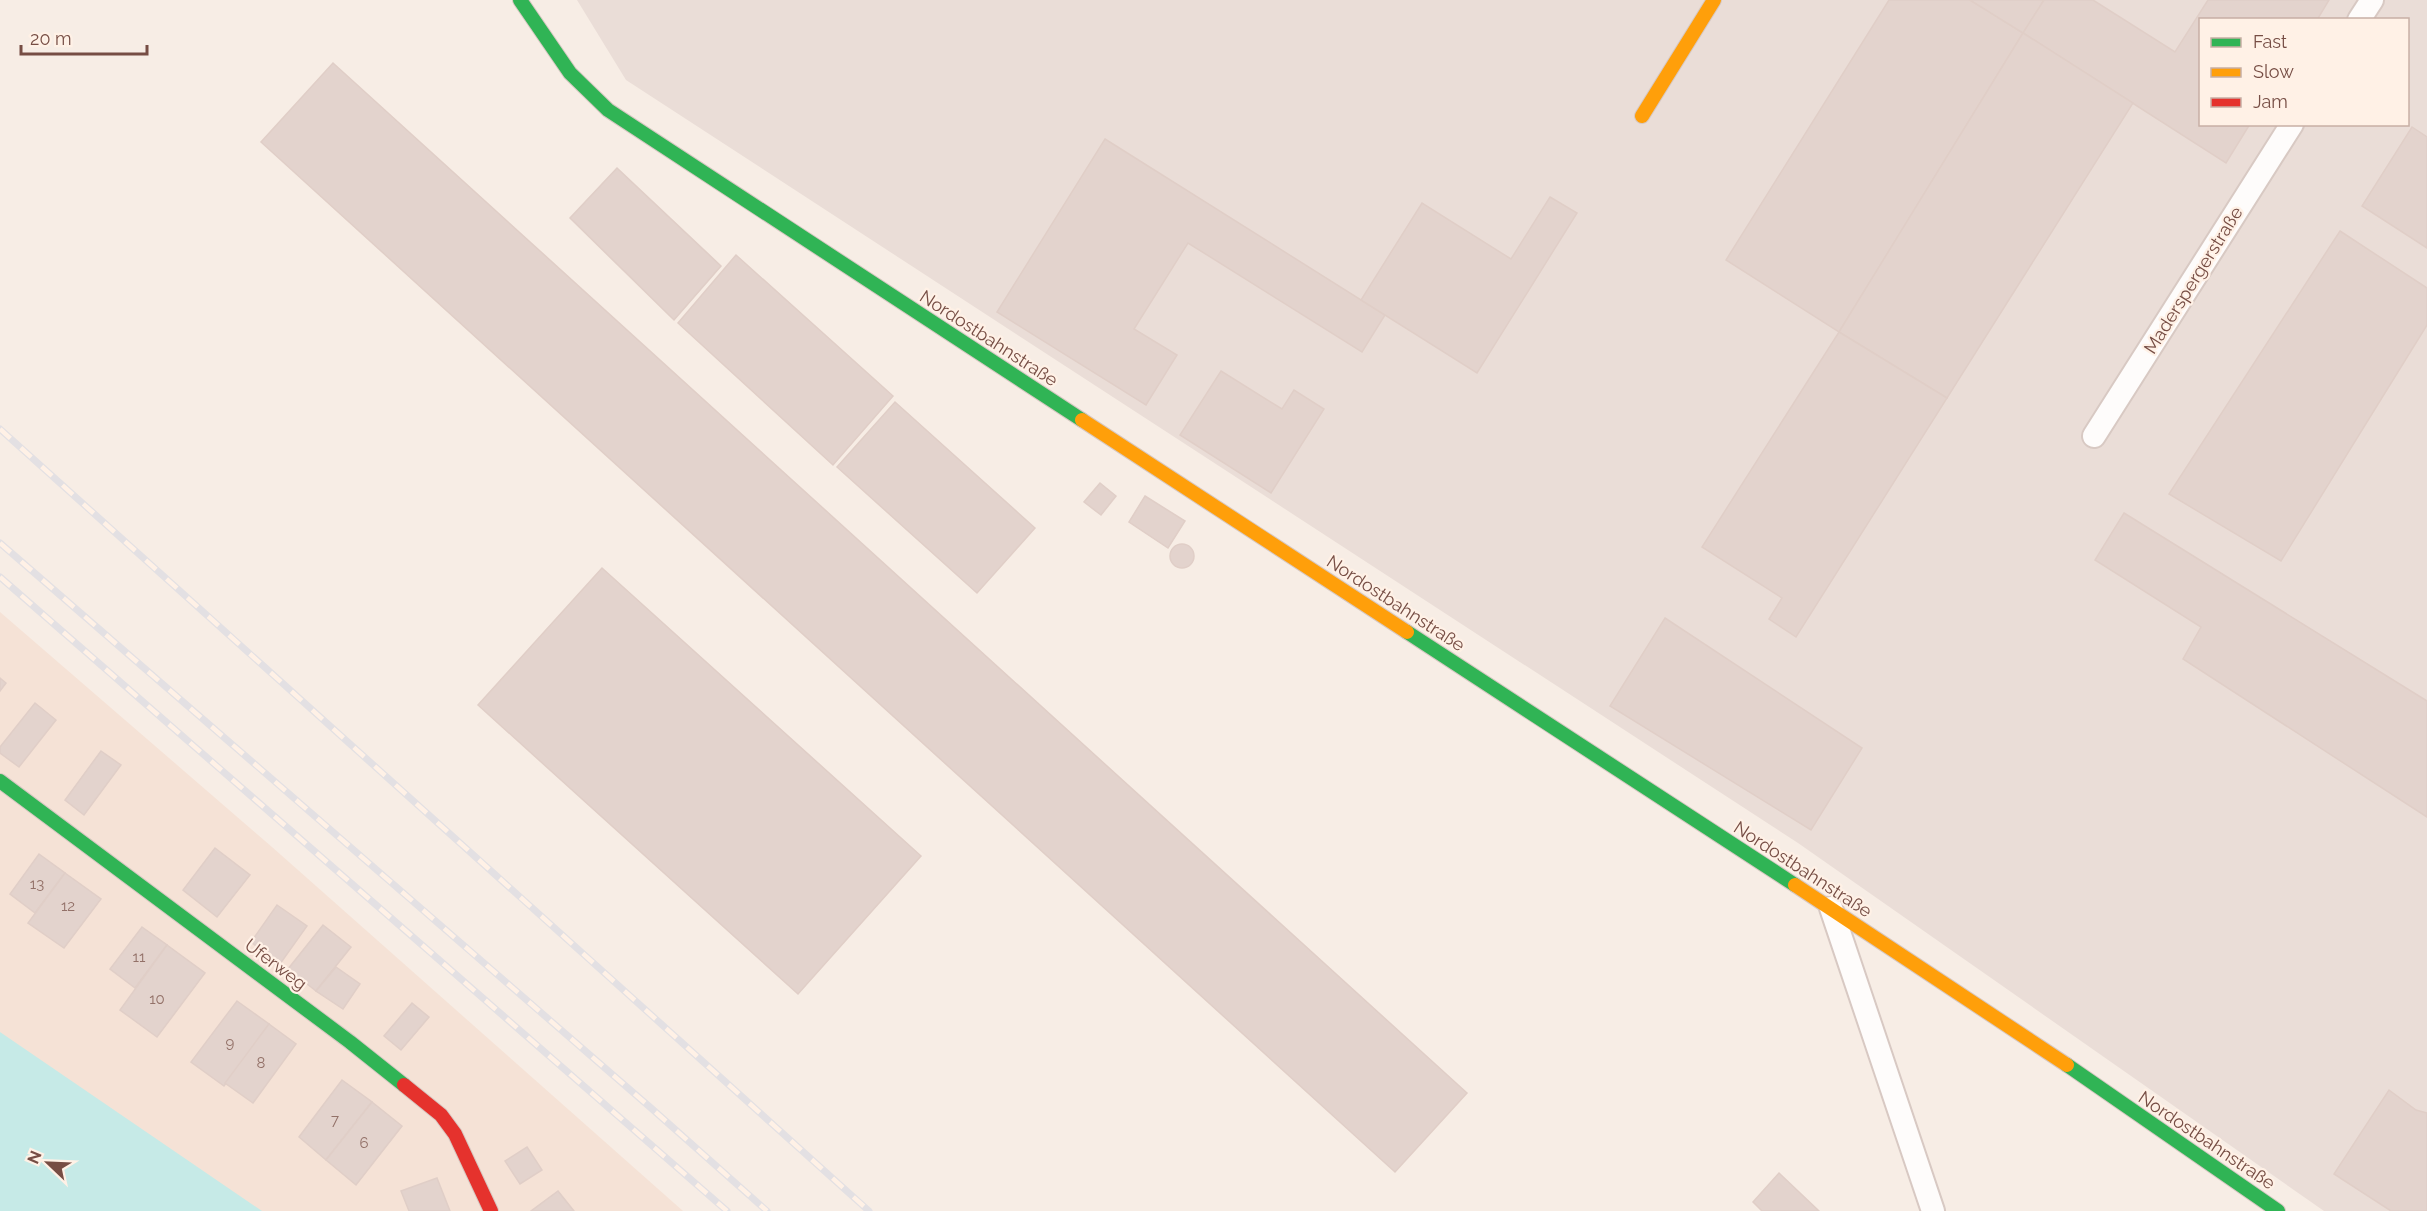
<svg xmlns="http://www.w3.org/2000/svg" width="2427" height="1211" viewBox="0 0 2427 1211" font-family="Raleway,sans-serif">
  <rect width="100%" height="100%" fill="#f7ede5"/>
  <polygon fill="#f5e2d6" points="0,612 272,847 683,1211 0,1211"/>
  <path fill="#eaddd7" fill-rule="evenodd" d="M 577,0 L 2427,0 L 2427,1211 L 2324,1211 L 1798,843 L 626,80 ZM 2200,20 L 2408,20 L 2408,124 L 2200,124 Z"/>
  <polygon fill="#c6eae7" points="0,1032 262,1211 0,1211"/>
  <g fill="#e3d3cd" stroke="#e0cec7" stroke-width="1.5">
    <polygon points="1889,0 1970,0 2023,33 1839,332 1726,260"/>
    <polygon points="1970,0 2044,0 2023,33"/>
    <polygon points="2044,0 2093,0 2175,52 2208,0 2329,0 2317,20 2200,20 2200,124 2250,124 2226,163 2023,33"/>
    <polygon points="2023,33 2133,103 1947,398 1839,332"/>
    <polygon points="333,63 1467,1093 1395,1172 261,142"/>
    <polygon points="2412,127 2427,137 2427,248 2362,206"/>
    <polygon points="1105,139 1385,315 1362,352 1188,243 1134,329 1177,355 1146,405 997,312"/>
    <polygon points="617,168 721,266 674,320 570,218"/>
    <polygon points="1550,197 1577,213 1477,373 1361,300 1422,203 1511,259"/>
    <polygon points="2340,231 2427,288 2427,325 2281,561 2169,494"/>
    <polygon points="736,255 893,396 833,465 678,323"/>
    <polygon points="1839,332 1947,398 1796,637 1769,619 1782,598 1702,547"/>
    <polygon points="1221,371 1282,409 1294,390 1324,409 1271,493 1180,435"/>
    <polygon points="895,402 1035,528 977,593 837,467"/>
    <polygon points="1100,483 1116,496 1101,515 1084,502"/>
    <polygon points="1145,496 1185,521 1168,548 1129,522"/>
    <polygon points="2124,513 2427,701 2427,817 2183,659 2201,627 2095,560"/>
    <circle cx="1182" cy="556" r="12"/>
    <polygon points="602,568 921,856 798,994 478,705"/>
    <polygon points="1665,618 1862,748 1811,830 1610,706"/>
    <polygon points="0,678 6,683 0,691"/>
    <polygon points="35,703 56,720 19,767 0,753 0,747"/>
    <polygon points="101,751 121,765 84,815 65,800"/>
    <polygon points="215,848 250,875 217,917 183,890"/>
    <polygon points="39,854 65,873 35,913 10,894"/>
    <polygon points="65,873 101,899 64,948 28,923"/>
    <polygon points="277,905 307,926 280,964 251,942"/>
    <polygon points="323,925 351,947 316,991 288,969"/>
    <polygon points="142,927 167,945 135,988 110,969"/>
    <polygon points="167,945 205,973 157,1037 120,1010"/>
    <polygon points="336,967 360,984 343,1009 316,991"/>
    <polygon points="237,1001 269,1024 224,1086 191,1062"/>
    <polygon points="412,1003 429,1017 401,1050 384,1036"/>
    <polygon points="269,1024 296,1044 253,1103 225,1083"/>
    <polygon points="342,1080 372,1102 326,1160 299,1137"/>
    <polygon points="2389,1090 2416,1110 2427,1113 2427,1211 2391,1211 2334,1174"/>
    <polygon points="372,1102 402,1126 356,1185 326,1160"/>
    <polygon points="527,1147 542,1170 520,1184 505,1161"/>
    <polygon points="1779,1173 1819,1211 1762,1211 1753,1202"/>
    <polygon points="437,1178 450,1211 409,1211 401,1191"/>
    <polygon points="558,1191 574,1211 531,1211"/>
  </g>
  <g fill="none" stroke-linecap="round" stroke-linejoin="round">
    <defs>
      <g id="lane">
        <polyline points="2359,20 2372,0"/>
        <polyline points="2094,436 2292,124"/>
        <polyline points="1831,908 1933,1211"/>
      </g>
      <g id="fast">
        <polyline points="520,0 570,73 608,110 1082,420"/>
        <polyline points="1407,632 1795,885"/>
        <polyline points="0,781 350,1042 404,1085"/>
        <polyline points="2067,1065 2278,1211"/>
      </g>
      <g id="slow">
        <polyline points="1642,116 1714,0"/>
        <polyline points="1082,420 1407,632"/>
        <polyline points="1795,885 2067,1065"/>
      </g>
      <polyline id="jam" points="404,1085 441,1115 455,1134 491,1211"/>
    </defs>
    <use href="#lane" stroke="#d8c9c3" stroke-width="26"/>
    <use href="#fast" stroke="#d7c8c2" stroke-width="16"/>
    <use href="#slow" stroke="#d7c8c2" stroke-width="16"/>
    <use href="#jam" stroke="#d7c8c2" stroke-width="16"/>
    <use href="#lane" stroke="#fefcfb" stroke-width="22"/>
    <use href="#fast" stroke="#30b455" stroke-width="14"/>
    <use href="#slow" stroke="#ff9f0a" stroke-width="14"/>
    <use href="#jam" stroke="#e5322d" stroke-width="14"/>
    <defs>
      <g id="rail">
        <polyline points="0,429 869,1211"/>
        <polyline points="0,543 651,1108 767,1211"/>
        <polyline points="0,577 727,1211"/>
      </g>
    </defs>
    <use href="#rail" stroke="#e3e0e3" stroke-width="7"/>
    <use href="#rail" stroke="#fff1e6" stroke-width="4.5" stroke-dasharray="14" stroke-linecap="butt"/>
  </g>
  <g text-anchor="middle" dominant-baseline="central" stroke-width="4.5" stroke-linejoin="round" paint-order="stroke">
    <g font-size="15" fill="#937168">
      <text x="37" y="884">13</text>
      <text x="68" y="906">12</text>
      <text x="139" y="957">11</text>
      <text x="157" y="999">10</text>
      <text x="230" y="1043">9</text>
      <text x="261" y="1063">8</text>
      <text x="335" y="1120">7</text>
      <text x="364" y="1143">6</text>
    </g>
    <g font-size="18" fill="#764d44" stroke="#fff1e6">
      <text transform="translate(2193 280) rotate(-58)">Maderspergerstraße</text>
      <text transform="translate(989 338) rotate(33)">Nordostbahnstraße</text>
      <text transform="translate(1396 603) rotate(33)">Nordostbahnstraße</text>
      <text transform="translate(1803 869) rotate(33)">Nordostbahnstraße</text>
      <text transform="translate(276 964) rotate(37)">Uferweg</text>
      <text transform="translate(2207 1140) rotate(34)">Nordostbahnstraße</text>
    </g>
  </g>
  <rect x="2199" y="18" width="210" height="108" fill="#fff1e6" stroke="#c8afa5" stroke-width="1.5"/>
  <rect x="2211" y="38" width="30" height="9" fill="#30b455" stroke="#c8afa5" stroke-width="1.5"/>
  <text x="2253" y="48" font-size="18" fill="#764d44">Fast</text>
  <rect x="2211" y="68" width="30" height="9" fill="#ff9f0a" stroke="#c8afa5" stroke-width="1.5"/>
  <text x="2253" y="78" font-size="18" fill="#764d44">Slow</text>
  <rect x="2211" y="98" width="30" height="9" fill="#e5322d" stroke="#c8afa5" stroke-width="1.5"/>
  <text x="2253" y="108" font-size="18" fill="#764d44">Jam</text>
  <g transform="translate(48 1163) rotate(293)" stroke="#fff1e6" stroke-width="4.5" paint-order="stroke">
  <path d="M0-4.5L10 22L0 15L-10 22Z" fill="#764d44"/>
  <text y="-9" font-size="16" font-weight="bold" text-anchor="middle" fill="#764d44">N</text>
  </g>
  <path d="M21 45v9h126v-9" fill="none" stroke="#764d44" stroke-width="3"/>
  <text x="30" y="45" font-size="18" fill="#764d44" stroke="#fff1e6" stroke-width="4.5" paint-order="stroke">20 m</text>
</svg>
